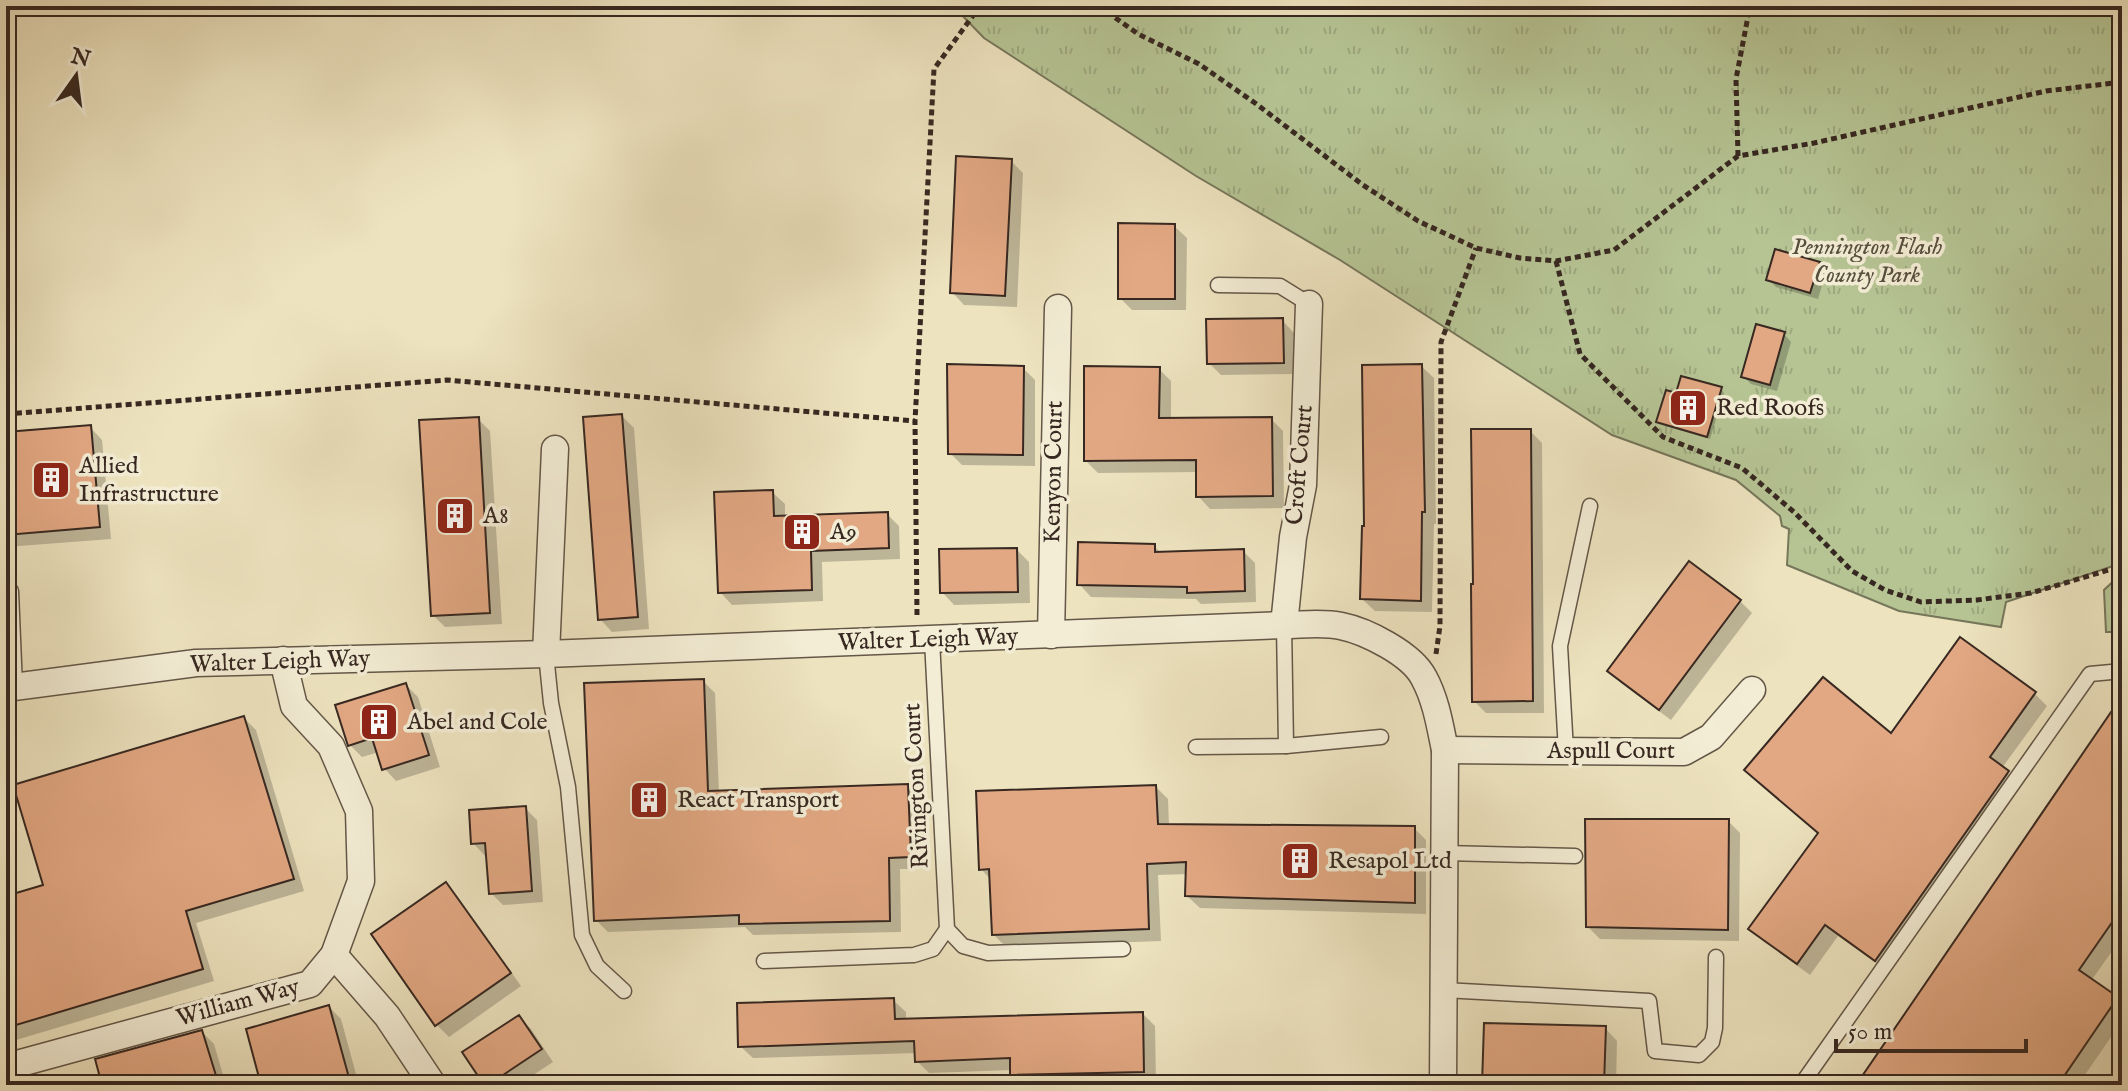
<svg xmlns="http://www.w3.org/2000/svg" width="2128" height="1091" viewBox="0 0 2128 1091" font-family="'IM FELL English',serif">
  <defs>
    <pattern id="park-tufts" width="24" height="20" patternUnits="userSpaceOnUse" patternTransform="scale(2)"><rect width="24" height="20" fill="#b6c494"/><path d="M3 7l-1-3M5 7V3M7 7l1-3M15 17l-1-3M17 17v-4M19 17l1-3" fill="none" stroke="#9da87f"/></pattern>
  </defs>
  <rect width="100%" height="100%" fill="#ede3bf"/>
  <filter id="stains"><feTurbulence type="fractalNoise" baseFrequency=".0025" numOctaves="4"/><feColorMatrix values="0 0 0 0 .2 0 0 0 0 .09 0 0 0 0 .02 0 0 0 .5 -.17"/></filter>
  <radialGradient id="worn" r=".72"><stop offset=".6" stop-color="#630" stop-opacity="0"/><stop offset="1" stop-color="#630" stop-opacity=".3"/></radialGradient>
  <polygon fill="#b6c494" stroke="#76765a" stroke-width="2" points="2122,576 2122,632 2106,632 2104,590 2118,577"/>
  <polygon fill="url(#park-tufts)" stroke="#76765a" stroke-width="2" points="953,6 2122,6 2122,563 2006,602 2001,627 1899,611 1787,565 1789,529 1782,526 1780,516 1736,480 1612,435 1340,260 1196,176 984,38"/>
  <g fill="#0003">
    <polygon points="1011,161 1023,173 1017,307 964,305 952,292"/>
    <polygon points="1174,226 1187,238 1186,310 1132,310 1120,298"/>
    <polygon points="1819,264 1826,272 1818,299 1776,287 1768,279"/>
    <polygon points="1282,320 1294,333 1295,374 1221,375 1209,363"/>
    <polygon points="1784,334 1791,342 1777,391 1751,384 1743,376"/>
    <polygon points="1421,366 1434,378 1436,524 1434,524 1432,612 1375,611 1362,599"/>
    <polygon points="1023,368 1035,380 1035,466 962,465 950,453"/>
    <polygon points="1159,369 1171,381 1171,420 1271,419 1283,431 1284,508 1210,509 1198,496 1198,472 1098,473 1086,461"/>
    <polygon points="1721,389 1724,393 1710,439 1662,425 1659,421 1677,396"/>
    <polygon points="622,416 634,428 649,629 612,632 600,619"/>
    <polygon points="478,419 490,431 502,624 445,627 433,615"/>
    <polygon points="90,427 102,440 111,539 6,547 6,434"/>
    <polygon points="1530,431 1542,443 1544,713 1486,713 1474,701"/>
    <polygon points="772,492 785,504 785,518 887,514 899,526 900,559 822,562 823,601 732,605 720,592"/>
    <polygon points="1154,546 1162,554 1243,551 1255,563 1256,602 1201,604 1196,599 1091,597 1079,584"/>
    <polygon points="1017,550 1029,562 1030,603 954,605 942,592"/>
    <polygon points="1740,601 1752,613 1671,720 1621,683 1609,671"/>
    <polygon points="1961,640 2035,694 2047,706 2002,768 2020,785 1888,971 1838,936 1810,975 1763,941 1751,929"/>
    <polygon points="703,681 715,693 719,793 908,786 920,799 922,869 900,869 901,932 753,935 745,927 608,932 596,920"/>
    <polygon points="406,685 418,697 440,767 396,781 384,768 379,752 362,757 350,745"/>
    <polygon points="2122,700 2122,937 2091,981 2122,1004 2122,1021 2078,1085 1858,1085"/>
    <polygon points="244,718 256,730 304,891 196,923 214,981 6,1043 6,898 46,886"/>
    <polygon points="1156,787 1168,799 1169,826 1414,828 1426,840 1426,914 1200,908 1187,896 1188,874 1158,875 1161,941 1006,947 994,935 991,880 981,869"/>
    <polygon points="525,808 537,820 543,902 503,905 491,893 488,855 485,856 473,843"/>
    <polygon points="1728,821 1740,833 1739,941 1600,939 1588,927"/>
    <polygon points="446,885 458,897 521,986 449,1037 437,1025"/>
    <polygon points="893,1000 906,1012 906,1020 1143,1014 1155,1026 1156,1083 1024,1085 1012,1074 1012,1070 929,1073 917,1061 916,1053 753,1058 740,1046"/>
    <polygon points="329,1007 341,1019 359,1085 263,1085"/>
    <polygon points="519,1017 531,1029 553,1062 518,1085 486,1085"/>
    <polygon points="1605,1028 1617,1041 1616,1085 1484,1085"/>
    <polygon points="202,1032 214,1044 226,1085 104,1085"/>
    <polygon points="45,1076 55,1085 14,1085"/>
  </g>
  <g fill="#e2a883" stroke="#372821" stroke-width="2">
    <polygon points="956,156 1012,159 1005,296 950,293"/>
    <polygon points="1118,223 1175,224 1175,299 1118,299"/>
    <polygon points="1775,249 1820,262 1810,293 1766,280"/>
    <polygon points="1283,318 1284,363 1207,364 1206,319"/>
    <polygon points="1756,324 1785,332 1770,385 1741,377"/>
    <polygon points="947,364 1024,366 1023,455 948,454"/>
    <polygon points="1422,364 1425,512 1422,512 1421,601 1360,599 1362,526 1364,526 1362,365"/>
    <polygon points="1084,366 1160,367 1159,418 1272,417 1273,496 1196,497 1196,460 1084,461"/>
    <polygon points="1681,376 1722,387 1707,437 1656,422 1666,390 1676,393"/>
    <polygon points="622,414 638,617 598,620 583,417"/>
    <polygon points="479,417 490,613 431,616 419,420"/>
    <polygon points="91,425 100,527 6,535 6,432"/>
    <polygon points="1471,429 1531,429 1533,701 1472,702 1471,584 1473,584"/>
    <polygon points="773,490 774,516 888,512 889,548 811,551 812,590 718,593 714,492"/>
    <polygon points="1078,542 1155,544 1155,552 1244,549 1245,591 1187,593 1187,587 1077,585"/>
    <polygon points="1017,548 1018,592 940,593 939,549"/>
    <polygon points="1689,561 1741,600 1659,710 1607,671"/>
    <polygon points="1960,637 2036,692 1990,757 2009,771 1875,961 1825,925 1797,964 1748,929 1818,833 1744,770 1823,677 1891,733"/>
    <polygon points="704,679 708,791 908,784 911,857 889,858 890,921 739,924 739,915 594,921 584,683"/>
    <polygon points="406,683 429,755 382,770 372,738 348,746 335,705"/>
    <polygon points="2122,696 2122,908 2079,970 2118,997 2058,1085 1856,1085"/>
    <polygon points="244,716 294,879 186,911 203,969 6,1028 6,896 43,885 13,785"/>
    <polygon points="1156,785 1158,824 1415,826 1415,903 1185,896 1186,862 1147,864 1149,929 992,935 989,869 979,870 976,791"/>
    <polygon points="526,806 532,891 489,894 485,843 471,844 469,810"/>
    <polygon points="1585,819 1729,819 1728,930 1586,927"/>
    <polygon points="446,882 511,973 435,1026 371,934"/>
    <polygon points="894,998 895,1019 1143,1012 1144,1072 1010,1075 1010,1058 915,1062 914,1041 738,1047 737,1003"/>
    <polygon points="329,1005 351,1085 261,1085 246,1029"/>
    <polygon points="519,1015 542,1049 488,1085 484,1085 462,1052"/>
    <polygon points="1484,1023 1606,1026 1604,1085 1482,1085"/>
    <polygon points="202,1030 218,1082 208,1085 102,1085 95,1059"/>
  </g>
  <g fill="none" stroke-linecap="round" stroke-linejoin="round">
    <defs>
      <g id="service">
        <polyline points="1218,285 1280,286 1309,304"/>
        <polyline points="11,591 15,687"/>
        <polyline points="932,640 947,929 963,946 988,953 1123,949"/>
        <polyline points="546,654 551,703 568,787 582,935 597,966 624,991"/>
        <polyline points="1286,746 1381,737"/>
        <polyline points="1196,747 1286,746 1284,625"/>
        <polyline points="1566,751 1560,646 1590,506"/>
        <polyline points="1444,853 1575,856"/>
        <polyline points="764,961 914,955 933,949 947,929"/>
        <polyline points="1444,990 1649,1001 1655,1051 1699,1055 1712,1042 1715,1028 1716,957"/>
        <polyline points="1801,1085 2090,674 2122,671"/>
      </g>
      <g id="minor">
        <polyline points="1284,625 1293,537 1303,485 1309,304"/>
        <polyline points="1051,635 1058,308"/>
        <polyline points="546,654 555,449"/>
        <path d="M 6,688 L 196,663 L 546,654 L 1284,625 C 1302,625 1323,622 1341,626 C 1366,631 1412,654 1424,678 C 1436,700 1440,726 1445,750 L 1443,1085"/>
        <polyline points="1445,750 1684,752 1711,737 1752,690"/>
        <polyline points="334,955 387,1016 433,1085"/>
        <polyline points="6,1067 310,984 334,955 361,881 359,811 331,746 294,706 283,660"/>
      </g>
    </defs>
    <use href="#service" stroke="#645748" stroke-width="17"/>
    <use href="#minor" stroke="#645748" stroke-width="29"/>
    <g stroke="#372821" stroke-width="5" stroke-dasharray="6 4" stroke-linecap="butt">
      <polyline points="1099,6 1138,34 1199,64 1255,103 1363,185 1418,221 1476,248 1520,258 1556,261 1614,250 1738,156 1814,143 2046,91 2122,82"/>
      <polyline points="1738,156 1736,79 1750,6"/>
      <polyline points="1556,261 1580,354 1663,437 1742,468 1794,512 1852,571 1885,590 1921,602 1977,600 2031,593 2122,566"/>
      <polyline points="6,414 447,380 915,421"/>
      <polyline points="917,615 915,421 934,69 980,6"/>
      <polyline points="1436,654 1440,626 1441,342 1476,248"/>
    </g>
    <use href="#service" stroke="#f3edd5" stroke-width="14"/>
    <use href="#minor" stroke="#f3edd5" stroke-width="26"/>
  </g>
  <defs>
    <symbol id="building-square" viewBox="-11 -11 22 22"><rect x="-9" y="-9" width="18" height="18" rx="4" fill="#8f2418" stroke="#f3edd5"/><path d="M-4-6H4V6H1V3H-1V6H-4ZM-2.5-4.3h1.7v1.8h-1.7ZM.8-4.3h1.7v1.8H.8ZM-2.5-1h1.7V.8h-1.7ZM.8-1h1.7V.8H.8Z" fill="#fff"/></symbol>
  </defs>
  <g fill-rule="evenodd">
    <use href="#building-square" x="1666" y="386" width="44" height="44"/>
    <use href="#building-square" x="29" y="458" width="44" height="44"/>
    <use href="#building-square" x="433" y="494" width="44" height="44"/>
    <use href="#building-square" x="780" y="510" width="44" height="44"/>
    <use href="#building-square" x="357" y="700" width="44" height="44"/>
    <use href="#building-square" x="627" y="778" width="44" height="44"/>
    <use href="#building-square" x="1278" y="839" width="44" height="44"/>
  </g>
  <g text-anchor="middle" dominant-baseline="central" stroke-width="7" stroke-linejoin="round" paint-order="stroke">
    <g font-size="24" font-style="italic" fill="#574f3e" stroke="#f3edd5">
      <text x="1867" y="247">Pennington Flash<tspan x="1867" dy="28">County Park</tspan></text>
    </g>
    <g font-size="24" fill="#372821" stroke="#f3edd5" text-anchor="start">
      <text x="1716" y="408">Red Roofs</text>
      <text x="79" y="466">Allied<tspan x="79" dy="28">Infrastructure</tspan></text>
      <text x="483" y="516">A8</text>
      <text x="830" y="532">A9</text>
      <text x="407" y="722">Abel and Cole</text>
      <text x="677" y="800">React Transport</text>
      <text x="1328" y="861">Resapol Ltd</text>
    </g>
    <g font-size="24" fill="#372821" stroke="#f3edd5">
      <text transform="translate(1300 465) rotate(-85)">Croft Court</text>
      <text transform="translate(1054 472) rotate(-89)">Kenyon Court</text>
      <text transform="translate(928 640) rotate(-2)">Walter Leigh Way</text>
      <text transform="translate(280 662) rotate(-2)">Walter Leigh Way</text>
      <text x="1611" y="751">Aspull Court</text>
      <text transform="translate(917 786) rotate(-93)">Rivington Court</text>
      <text transform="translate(238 1003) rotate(-15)">William Way</text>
    </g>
  </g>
  <rect width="2128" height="1091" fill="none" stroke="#ede3bf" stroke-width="32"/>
  <rect x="8" y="8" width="2112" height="1075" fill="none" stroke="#372821" stroke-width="4"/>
  <rect x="16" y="16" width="2096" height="1059" fill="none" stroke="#372821" stroke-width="2"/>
  <g transform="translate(76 76) rotate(14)" stroke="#f3edd5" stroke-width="6" paint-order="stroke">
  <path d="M0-6L14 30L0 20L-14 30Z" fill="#372821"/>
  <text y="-12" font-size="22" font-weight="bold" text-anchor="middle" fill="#372821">N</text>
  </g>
  <path d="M1836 1039v12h190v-12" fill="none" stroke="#372821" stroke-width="4"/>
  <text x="1848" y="1039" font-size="24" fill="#372821" stroke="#f3edd5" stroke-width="6" paint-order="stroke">50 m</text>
  <rect width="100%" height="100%" filter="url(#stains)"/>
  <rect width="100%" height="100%" fill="url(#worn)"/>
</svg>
